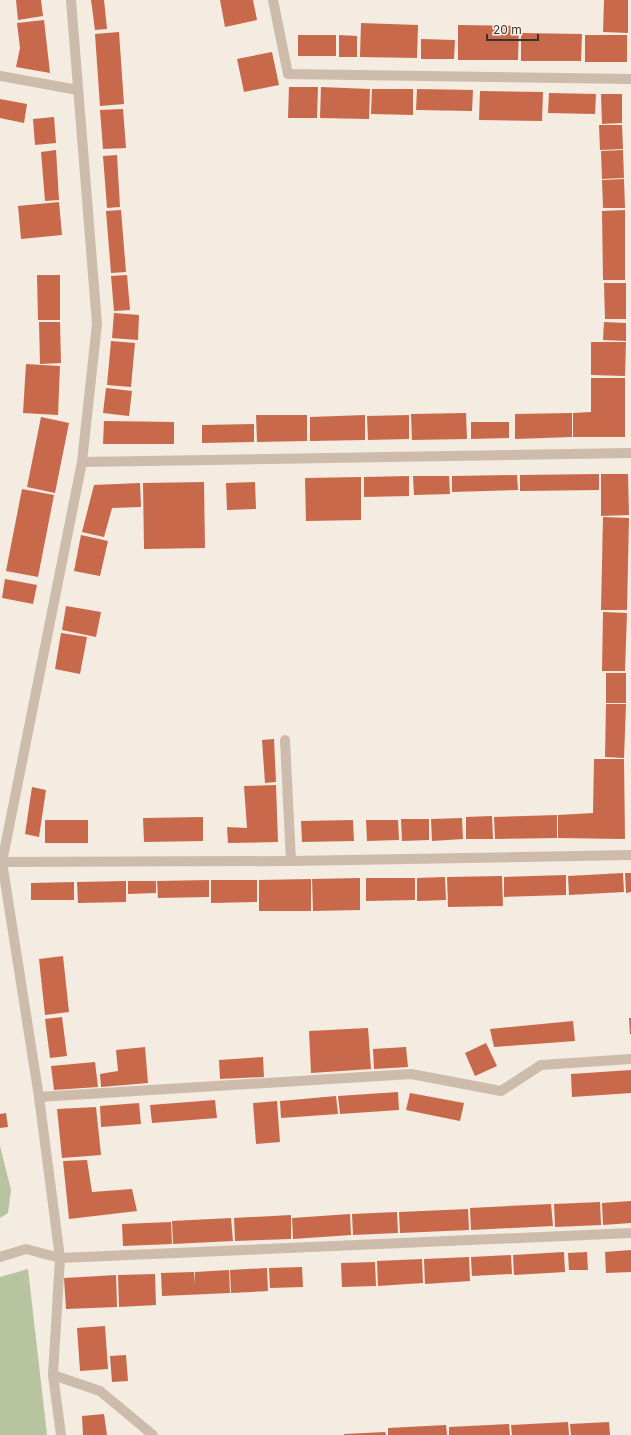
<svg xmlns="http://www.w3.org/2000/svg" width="631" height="1435" viewBox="0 0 631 1435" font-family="Inter,sans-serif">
  <rect width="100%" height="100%" fill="#f4ebe1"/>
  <g fill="#b8c4a0">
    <polygon points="0,1146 11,1190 8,1213 0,1218"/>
    <polygon points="28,1269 47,1435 0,1435 0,1277"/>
  </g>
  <g fill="#c8694b">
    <polygon points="16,0 41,0 43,16 18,20"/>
    <polygon points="91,0 104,0 107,29 95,30"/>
    <polygon points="220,0 253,0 257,20 225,27"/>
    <polygon points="604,0 628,0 628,33 603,32"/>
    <polygon points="44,20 50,73 16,67 20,48 17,23"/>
    <polygon points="361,23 418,25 417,58 360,57"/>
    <polygon points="458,25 519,26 518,60 458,60"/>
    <polygon points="119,32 124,104 100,106 95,34"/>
    <polygon points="521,33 582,34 581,61 521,61"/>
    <rect x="298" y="35" width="38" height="21"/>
    <polygon points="339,35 357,36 357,57 339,57"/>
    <rect x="585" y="35" width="42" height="27"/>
    <polygon points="421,39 455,40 454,59 421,59"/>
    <polygon points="272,52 279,85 244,92 237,59"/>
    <polygon points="289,87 318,87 317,118 288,118"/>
    <polygon points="321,87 370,89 369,119 320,118"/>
    <polygon points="372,89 413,89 413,115 371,114"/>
    <polygon points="417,89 473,90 472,111 416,110"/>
    <polygon points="480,91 543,92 542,121 479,120"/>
    <polygon points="549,93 596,94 595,114 548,113"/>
    <polygon points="601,94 622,94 622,123 602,124"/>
    <polygon points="0,99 27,104 24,123 0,118"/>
    <polygon points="123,109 126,148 103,149 100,110"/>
    <polygon points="54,117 56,143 35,145 33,119"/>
    <polygon points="599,125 622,125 623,149 600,150"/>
    <polygon points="56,150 59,200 45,201 41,152"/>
    <polygon points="623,150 624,178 602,179 601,151"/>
    <polygon points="117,155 120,207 107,208 103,156"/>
    <polygon points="624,179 625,208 603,208 602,180"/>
    <polygon points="59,202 62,235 21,239 18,206"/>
    <polygon points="121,210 126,272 111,273 106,211"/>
    <polygon points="625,210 625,280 603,280 602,211"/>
    <polygon points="37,275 60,275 60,320 38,320"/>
    <polygon points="127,275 130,310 114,311 111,276"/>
    <polygon points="604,283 626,283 626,319 605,319"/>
    <polygon points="114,313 139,315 138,340 112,338"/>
    <polygon points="39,322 60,322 61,363 40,364"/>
    <polygon points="604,322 626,323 626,341 603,340"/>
    <polygon points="111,341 135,343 131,387 107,385"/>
    <polygon points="591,342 626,342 625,376 591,375"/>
    <polygon points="26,364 60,366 58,415 23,413"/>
    <polygon points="591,378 625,378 625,437 573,437 573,413 591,412"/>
    <polygon points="106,388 132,391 129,416 103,413"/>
    <polygon points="466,413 467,439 412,440 411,414"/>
    <polygon points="572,413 572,437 515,439 515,414"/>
    <polygon points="256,415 307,415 307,441 257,442"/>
    <polygon points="365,415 365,440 310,441 310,417"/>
    <polygon points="409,415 409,439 368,440 367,416"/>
    <polygon points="41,417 69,423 55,493 27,487"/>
    <polygon points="104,421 174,422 174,444 103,444"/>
    <polygon points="471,422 509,422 509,438 471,439"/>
    <polygon points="254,424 254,442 202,443 202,425"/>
    <polygon points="599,474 599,490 520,491 520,475"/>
    <polygon points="601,474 628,474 629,515 601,516"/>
    <polygon points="517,475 518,490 452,492 452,476"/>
    <polygon points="409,476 409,496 364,497 364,477"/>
    <polygon points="413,476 449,476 450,494 414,495"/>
    <polygon points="361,477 361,520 306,521 305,478"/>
    <polygon points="204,482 205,548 144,549 143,483"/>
    <polygon points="255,482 256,509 227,510 226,483"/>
    <polygon points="140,483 141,507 112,508 104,537 82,532 94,485"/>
    <polygon points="22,489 54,495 38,577 6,571"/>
    <polygon points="603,517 629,518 627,610 601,610"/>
    <polygon points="81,535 108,541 100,576 74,571"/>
    <polygon points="5,579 37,585 33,604 2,598"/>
    <polygon points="66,606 101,612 96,637 62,630"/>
    <polygon points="603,612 627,613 625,671 602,671"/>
    <polygon points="61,633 87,637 80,674 55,669"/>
    <rect x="606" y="673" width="20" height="30"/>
    <polygon points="606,704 626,704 624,758 605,757"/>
    <polygon points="274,739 276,782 265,783 262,740"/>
    <polygon points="594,759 624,759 625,839 558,838 558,815 593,813"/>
    <polygon points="276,785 278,842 228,843 227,827 247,828 244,786"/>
    <polygon points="32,787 46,790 39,837 25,834"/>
    <polygon points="557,815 557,838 495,839 494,817"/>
    <polygon points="492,816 493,839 466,839 466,817"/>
    <polygon points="203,817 203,841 144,842 143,818"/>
    <polygon points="462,818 463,839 432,841 431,819"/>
    <polygon points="401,819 429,819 429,840 402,841"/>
    <rect x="45" y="820" width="43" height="23"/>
    <polygon points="353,820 354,841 302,842 301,821"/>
    <polygon points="366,820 398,820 399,840 367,841"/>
    <polygon points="623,873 624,892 569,895 568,876"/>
    <polygon points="625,873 631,873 631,892 626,893"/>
    <polygon points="566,875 566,895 504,897 504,877"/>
    <polygon points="502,876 503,906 448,907 447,877"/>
    <polygon points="445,877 446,900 417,901 417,878"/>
    <polygon points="360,878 360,910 313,911 312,879"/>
    <polygon points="366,878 415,878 415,900 366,901"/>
    <polygon points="311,879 311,911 259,911 259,880"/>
    <polygon points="209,880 209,897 158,898 157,881"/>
    <polygon points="211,880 257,880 257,902 211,903"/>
    <polygon points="126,881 126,902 78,903 77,882"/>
    <polygon points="128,881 156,881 156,893 128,894"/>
    <polygon points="74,882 74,900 31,900 31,883"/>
    <polygon points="63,956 69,1012 45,1015 39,959"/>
    <polygon points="62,1017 67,1056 50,1058 45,1019"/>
    <polygon points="629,1018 631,1018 631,1034 630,1034"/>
    <polygon points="573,1021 575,1041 494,1047 490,1029"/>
    <polygon points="368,1028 371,1069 311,1073 309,1031"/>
    <polygon points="486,1043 497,1066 475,1076 465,1053"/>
    <polygon points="145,1047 148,1083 101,1087 100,1074 118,1071 116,1050"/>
    <polygon points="406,1047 408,1067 374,1069 373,1049"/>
    <polygon points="263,1057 264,1077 220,1079 219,1060"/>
    <polygon points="95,1062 98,1087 54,1090 51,1066"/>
    <polygon points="631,1070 631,1093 572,1097 571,1074"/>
    <polygon points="398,1092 399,1110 340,1114 338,1096"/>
    <polygon points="410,1093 464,1103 460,1121 406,1110"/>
    <polygon points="336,1096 338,1114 281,1118 280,1101"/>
    <polygon points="215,1100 217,1118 152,1123 150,1105"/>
    <polygon points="277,1101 280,1142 256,1144 253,1103"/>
    <polygon points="139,1103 141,1124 101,1127 100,1106"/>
    <polygon points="96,1107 101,1155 62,1158 57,1109"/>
    <polygon points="6,1113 8,1127 0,1128 0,1114"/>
    <polygon points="87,1160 92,1192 132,1189 137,1211 69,1219 63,1161"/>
    <polygon points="631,1201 631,1223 603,1225 602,1203"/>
    <polygon points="600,1202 601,1225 555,1227 554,1204"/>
    <polygon points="551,1204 553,1226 471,1230 470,1208"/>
    <polygon points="468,1209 469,1230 400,1233 399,1212"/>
    <polygon points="397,1212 398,1233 353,1235 352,1214"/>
    <polygon points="350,1214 351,1235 293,1239 292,1218"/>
    <polygon points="291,1215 291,1239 235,1241 234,1218"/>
    <polygon points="231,1218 233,1241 173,1244 172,1221"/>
    <polygon points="171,1222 172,1244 123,1246 122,1224"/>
    <polygon points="631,1250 631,1272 606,1273 605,1252"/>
    <polygon points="564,1252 565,1272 514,1275 513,1255"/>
    <polygon points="587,1252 588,1270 569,1270 568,1253"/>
    <polygon points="511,1255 512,1274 472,1276 471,1257"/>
    <polygon points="469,1257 470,1281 425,1284 424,1259"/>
    <polygon points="422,1259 423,1283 378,1286 377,1261"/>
    <polygon points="375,1262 376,1286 342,1287 341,1263"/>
    <polygon points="302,1267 303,1287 270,1288 269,1268"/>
    <polygon points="267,1268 268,1291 231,1293 230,1270"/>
    <polygon points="229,1270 230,1293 162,1296 161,1273 194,1272 195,1284 195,1272"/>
    <polygon points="155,1274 156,1305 119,1307 118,1275"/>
    <polygon points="116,1275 117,1307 66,1309 64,1278"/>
    <polygon points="105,1326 108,1369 80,1371 77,1328"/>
    <polygon points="126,1355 128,1381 112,1382 110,1356"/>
    <polygon points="104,1414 107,1435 83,1435 82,1416"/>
    <polygon points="568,1422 569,1435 512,1435 511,1425"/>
    <polygon points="609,1422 610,1435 571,1435 570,1424"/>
    <polygon points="509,1424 510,1435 449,1435 449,1427"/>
    <polygon points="446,1425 447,1435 388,1435 388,1428"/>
    <polygon points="385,1432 386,1435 344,1435 344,1434"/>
  </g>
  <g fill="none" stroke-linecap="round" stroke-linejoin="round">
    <g stroke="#cdbbac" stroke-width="10">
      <polyline points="273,0 288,74 631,79"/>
      <polyline points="0,76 78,90"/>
      <polyline points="82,462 631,453"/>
      <polyline points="285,740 291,861"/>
      <polyline points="2,862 291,861 631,855"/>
      <polyline points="39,1097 411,1074 501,1091 541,1065 631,1059"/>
      <polyline points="0,1257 26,1249 60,1258 631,1233"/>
      <polyline points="53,1375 100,1391 153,1435"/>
      <polyline points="61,1435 53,1375 60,1258 39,1097 2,862 82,462 97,324 71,0"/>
    </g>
  </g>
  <path d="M487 34v6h51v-6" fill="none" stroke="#3b302b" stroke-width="2"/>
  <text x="493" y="34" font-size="12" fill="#3b302b" stroke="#fbf5ee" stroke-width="3" paint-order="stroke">20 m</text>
</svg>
